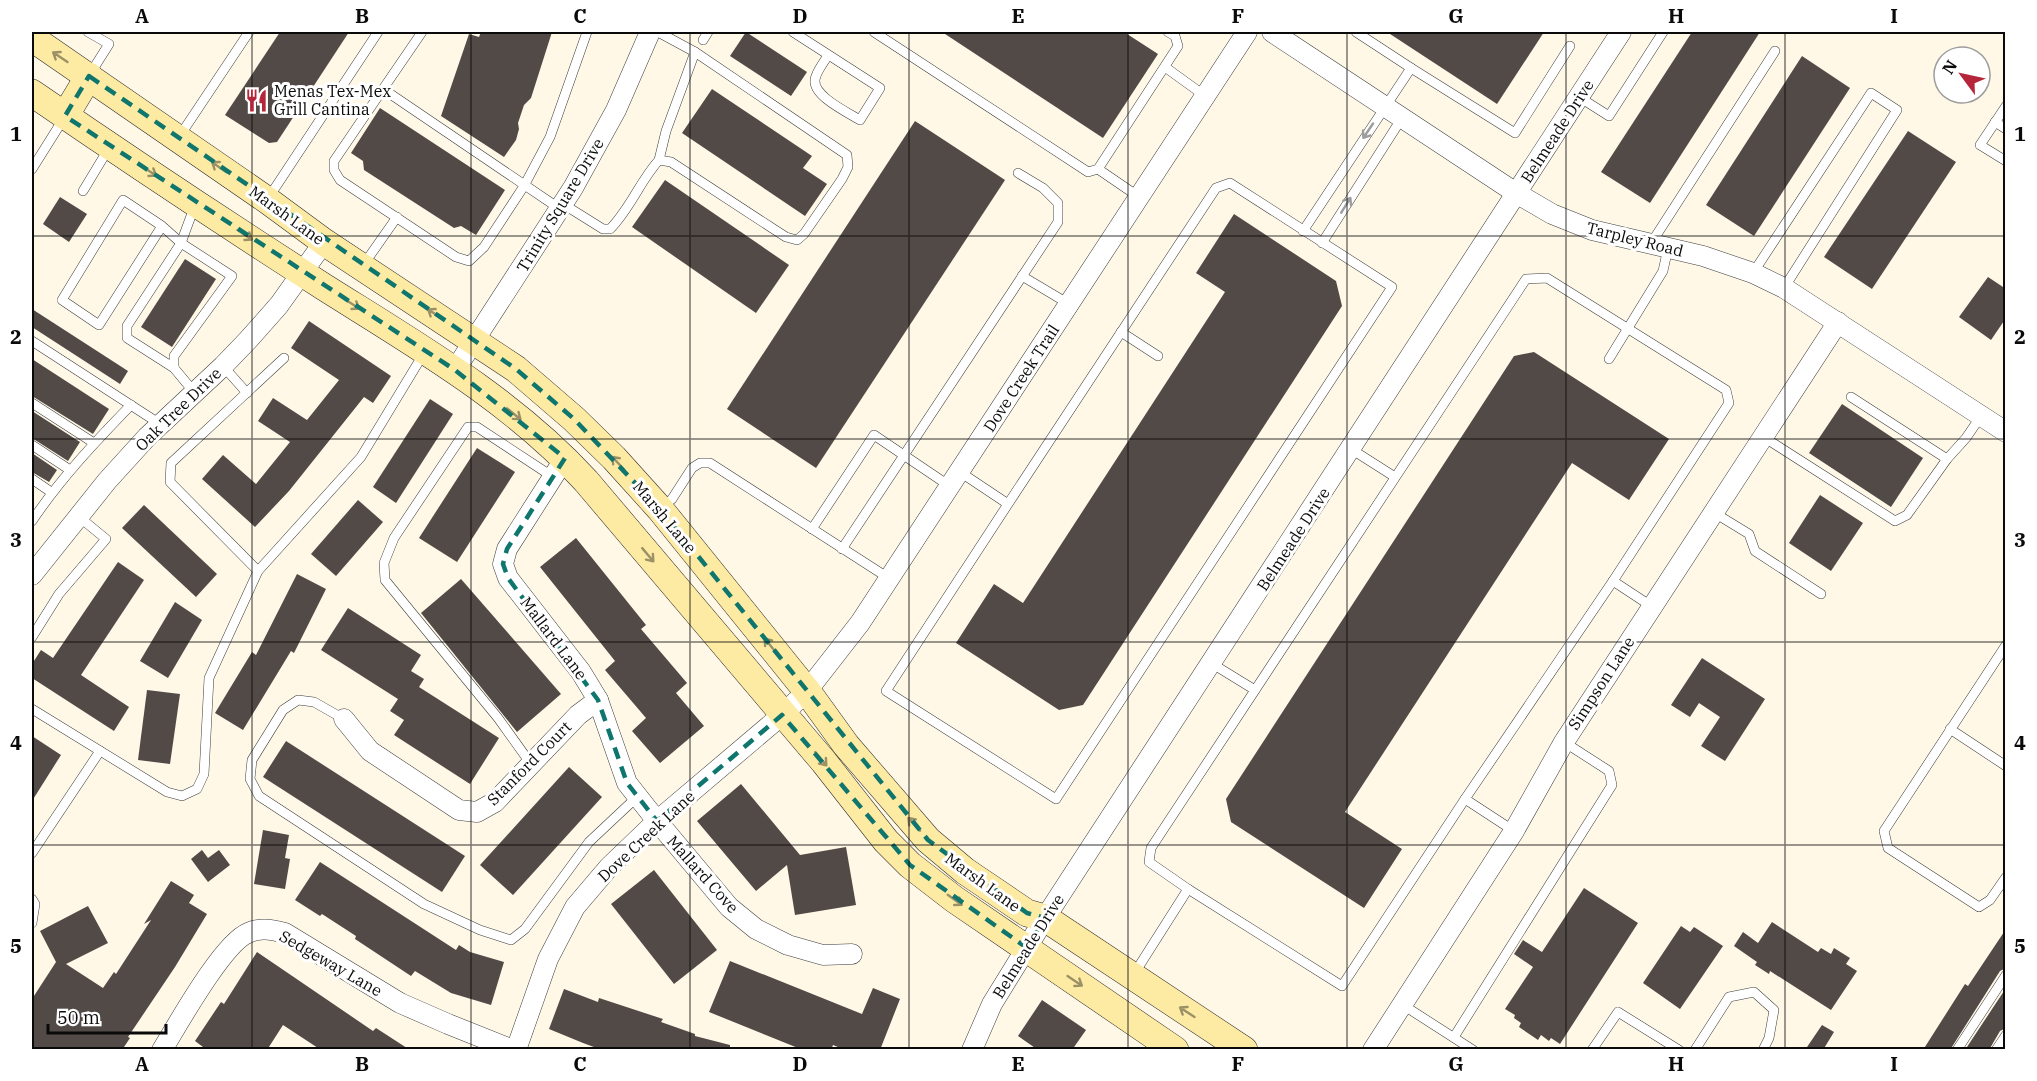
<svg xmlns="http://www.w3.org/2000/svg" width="2037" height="1081" viewBox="0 0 2037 1081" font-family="'IBM Plex Serif',serif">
  <rect width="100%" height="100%" fill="#fff8e7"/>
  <g fill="#524a47">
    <polygon points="280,32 349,32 277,142 269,143 225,115"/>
    <polygon points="481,32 552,32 531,98 524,105 518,123 519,129 516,140 504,157 441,116 469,34 479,37"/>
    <polygon points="746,32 807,72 791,96 730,56"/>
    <polygon points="942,32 1124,32 1158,54 1103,138"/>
    <polygon points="1387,32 1544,32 1497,104"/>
    <polygon points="1692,32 1760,32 1650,203 1601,172"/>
    <polygon points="1802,56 1850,88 1754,236 1706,205"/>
    <polygon points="712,89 812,156 803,168 827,184 805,216 682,133"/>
    <polygon points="380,108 505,190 476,235 461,226 454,228 364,170 363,161 351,153"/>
    <polygon points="915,121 1005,180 816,468 727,409"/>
    <polygon points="1908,131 1956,162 1872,289 1824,257"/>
    <polygon points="665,180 789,265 756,313 632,227"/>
    <polygon points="60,197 87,214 69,242 43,224"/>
    <polygon points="1234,214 1336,281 1342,306 1083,705 1059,710 956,643 994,584 1023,603 1225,292 1196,273"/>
    <polygon points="185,259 216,279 172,347 141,327"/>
    <polygon points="1988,277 2006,289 2006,318 1991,340 1959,317"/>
    <polygon points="32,309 128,371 120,384 32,327"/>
    <polygon points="309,321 391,376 373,403 364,397 289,491 255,527 202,479 223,455 256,484 290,442 258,421 273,398 307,420 339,380 291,348"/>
    <polygon points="1534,352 1669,439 1629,500 1572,463 1345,812 1402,849 1364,908 1231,822 1226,799 1514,356"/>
    <polygon points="32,359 109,409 93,434 32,396"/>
    <polygon points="430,399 453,414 396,503 373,487"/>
    <polygon points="1842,404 1923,458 1891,507 1809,453"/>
    <polygon points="32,411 80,442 68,461 32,438"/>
    <polygon points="477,448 515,472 457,562 419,538"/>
    <polygon points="32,453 57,470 49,482 32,472"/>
    <polygon points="1820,495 1863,523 1831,571 1789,543"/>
    <polygon points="358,500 383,522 336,576 311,554"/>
    <polygon points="144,505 217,574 196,597 122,528"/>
    <polygon points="576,538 646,625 641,629 687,683 676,693 704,726 660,763 632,731 646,718 605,670 615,661 540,567"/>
    <polygon points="118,562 144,580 81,675 129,707 114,731 32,678 32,664 41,650 53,658"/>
    <polygon points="297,574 326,589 294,653 291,651 243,730 215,713 252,652 256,655"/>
    <polygon points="461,579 561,694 517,732 421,613"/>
    <polygon points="175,602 202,620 168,678 140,661"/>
    <polygon points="348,608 421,655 411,671 424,679 419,687 499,738 470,784 394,735 404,720 390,711 398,699 321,650"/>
    <polygon points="1702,658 1765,699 1725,761 1701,746 1720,717 1699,703 1690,717 1671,705"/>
    <polygon points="147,690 180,694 170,764 138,760"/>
    <polygon points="32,736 61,755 32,801"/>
    <polygon points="286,741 465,856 442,892 263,777"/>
    <polygon points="569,767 602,797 513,895 480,865"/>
    <polygon points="741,784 800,855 846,847 856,905 795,915 787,865 756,891 697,821"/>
    <polygon points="263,830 289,835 285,858 290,859 285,889 254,884"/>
    <polygon points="202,850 208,858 219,850 230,865 208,882 191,859"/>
    <polygon points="320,862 456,950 459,945 470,952 504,962 491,1005 451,993 415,971 411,976 355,939 356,936 322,914 320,916 295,900"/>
    <polygon points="654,870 717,950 674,984 611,904"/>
    <polygon points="171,881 194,895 189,903 207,914 175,967 128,1037 130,1038 122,1050 32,1050 32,999 56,962 40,931 88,906 108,943 66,964 103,988 114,972 116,974 151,920 144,924"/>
    <polygon points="1584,888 1638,923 1560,1044 1551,1038 1549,1041 1541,1035 1538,1040 1519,1027 1521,1023 1514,1018 1515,1015 1505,1009 1533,967 1514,954 1523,940 1542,952"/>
    <polygon points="1772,922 1818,952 1821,948 1831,954 1834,948 1850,958 1846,964 1857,971 1831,1010 1770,971 1769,974 1755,965 1757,962 1734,946 1743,932 1758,943"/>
    <polygon points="1681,926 1690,932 1694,927 1723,946 1680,1009 1643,983"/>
    <polygon points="2006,929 2006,968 2000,971 1950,1050 1923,1050 1965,984 1968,986"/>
    <polygon points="257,952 373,1031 376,1028 410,1050 321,1050 283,1025 267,1050 207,1050 195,1041 221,1002 224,1004"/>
    <polygon points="730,961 862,1014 873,988 900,999 880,1050 845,1050 833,1045 831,1050 803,1050 709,1012"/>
    <polygon points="2006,988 2006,1028 2000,1031 1989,1050 1965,1050"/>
    <polygon points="564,989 598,1002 599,998 663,1019 661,1022 695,1034 695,1036 730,1045 730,1050 602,1050 583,1043 549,1029"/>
    <polygon points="1042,1000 1086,1030 1072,1050 1038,1050 1018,1036"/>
    <polygon points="1822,1025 1834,1032 1823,1050 1805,1050"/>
  </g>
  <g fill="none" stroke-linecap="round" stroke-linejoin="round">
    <defs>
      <g id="service">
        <polyline points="88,32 109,44 90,74"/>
        <polyline points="422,32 383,89 560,209"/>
        <path d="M 793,32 L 880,88 L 860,120 C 847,112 813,96 815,80 C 816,71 824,63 828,55"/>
        <polyline points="874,32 1088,172 1098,169 1178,46 1175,36 1168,32"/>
        <polyline points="703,40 708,32"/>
        <polyline points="1165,67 1205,96"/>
        <polyline points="1411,68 1515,133 1570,46"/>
        <polyline points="383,89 334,161 334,170 340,180 456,257 469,261 484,247 524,186 550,137 587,32"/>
        <polyline points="1579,97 1609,116 1663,32"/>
        <polyline points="2006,106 1980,145 2006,161"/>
        <polyline points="1995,122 2006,129"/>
        <polyline points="179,137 249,32"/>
        <polyline points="659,160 666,131 695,52"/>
        <polyline points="32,169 64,118"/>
        <polyline points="1098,169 1139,197"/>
        <polyline points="83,191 109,148"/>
        <polyline points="269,197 378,32"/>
        <path d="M 563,204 L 603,229 L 610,229 C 630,209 640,181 659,160 L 671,162 L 772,228 L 786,237 L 797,240 L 804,234 L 842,179 L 848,167 L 847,155 L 695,52 L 658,32"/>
        <polyline points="162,226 99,325 62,300 123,200 162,226 181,243 232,276 174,356 174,368"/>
        <polyline points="1303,231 1411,68 1356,32"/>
        <polyline points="1322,243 1402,118"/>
        <polyline points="1650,245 1775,51"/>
        <polyline points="364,264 397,217"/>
        <polyline points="1753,273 1871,93 1897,110 1784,288"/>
        <polyline points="1022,276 1069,304"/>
        <polyline points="1121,332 1158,356"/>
        <polyline points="32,341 160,424"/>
        <polyline points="1609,359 1663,271 1668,248"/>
        <polyline points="223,366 247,393"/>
        <polyline points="194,392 174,368 127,338 127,326 181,243 195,205"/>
        <polyline points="1851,397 1947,459"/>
        <polyline points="32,403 94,443"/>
        <polyline points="1762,436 1895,521 1907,515 1947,459 1966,438 1981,416"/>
        <polyline points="32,445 70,470"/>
        <polyline points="1351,449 1395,477"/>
        <polyline points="960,472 1008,504 1216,188 1230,183 1392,287 1056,799 886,691 1008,504"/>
        <polyline points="32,479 51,492"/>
        <polyline points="662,507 672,499 692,468 700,463 710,463 890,579"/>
        <polyline points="1713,512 1749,534 1755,551 1821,594"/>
        <path d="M 32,521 C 61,478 95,442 131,405"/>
        <polyline points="812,529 874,435 951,487"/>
        <polyline points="842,549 1058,222 1058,203 1043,188 1018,173"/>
        <polyline points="258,571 170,482 171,463 284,358"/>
        <polyline points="1613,581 1651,606"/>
        <polyline points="32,637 59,594 106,539 78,516"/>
        <polyline points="2006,645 1884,831 1888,848 1979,907 1990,900 2006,877"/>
        <polyline points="1211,663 1255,690"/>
        <polyline points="32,709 167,792 182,796 197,789 204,774 209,678 258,571 361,457 424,353"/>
        <polyline points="344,719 314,702 298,700 283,710 252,760 250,779 259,796 424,904 480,930 511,940 525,929 589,842 638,796"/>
        <polyline points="1950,729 2006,766"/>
        <polyline points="531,764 498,718 385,580 384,563 394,538 468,427 477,427 553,477"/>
        <polyline points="32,853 100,751"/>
        <polyline points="1188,889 1342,986 1465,799"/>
        <polyline points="32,899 35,904 32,923"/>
        <polyline points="1134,974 1188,889 1149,862 1151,848 1526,279 1547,278 1726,390 1729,403 1613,581 1465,799 1514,831"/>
        <polyline points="1403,1005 1473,1050"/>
        <polyline points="1454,1037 1612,785 1609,771 1564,742"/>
        <polyline points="1592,1050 1618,1012 1679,1050"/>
        <polyline points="1695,1050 1729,997 1754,992 1774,1010 1769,1038 1763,1050"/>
        <polyline points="1957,1050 2006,975"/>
        <polyline points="1996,1050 2006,1035"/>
      </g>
      <g id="minor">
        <polyline points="1272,32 1516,193 1552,214 1592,230 1703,256 1753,273 1784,288 2006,432"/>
        <polyline points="455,370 573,188 616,110 650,32"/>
        <polyline points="565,458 507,549 503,564 508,578 581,672 598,700 627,783 657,821 729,907 756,929 788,945 823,955 852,954"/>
        <polyline points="32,575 107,481 147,437 223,366 248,340 279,305 324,242"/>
        <polyline points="344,719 370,751 459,810 477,812 495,802 578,715 598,700"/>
        <path d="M 162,1050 C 178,1024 223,943 248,933 C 260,927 272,930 285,933 L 400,1003 L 448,1024 L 513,1050"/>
        <polyline points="516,1050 548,959 575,907 609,867 657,821 782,715 807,691 860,623 1247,32"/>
        <polyline points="972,1050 992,1004 1045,918 1621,32"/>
        <polyline points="1373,1050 1514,831 1564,742 1838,322"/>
      </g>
      <g id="secondary">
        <polyline points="32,38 267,200 324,242 516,369 574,419 614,458 660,509 807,691 846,745 928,840 965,871 1027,913 1045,918 1244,1050"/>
        <path d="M 32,93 C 128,159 226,224 324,287 C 416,345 512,400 586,481 L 824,762 L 886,841 L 910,865 L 954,899 L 1175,1050"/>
        <polyline points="65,116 89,76"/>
      </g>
    </defs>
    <use href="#service" stroke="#3d3d3d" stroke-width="10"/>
    <use href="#minor" stroke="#3d3d3d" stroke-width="21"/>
    <use href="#secondary" stroke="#2c2c2c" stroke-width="28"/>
    <use href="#service" stroke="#fff" stroke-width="9"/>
    <use href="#minor" stroke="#fff" stroke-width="20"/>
    <use href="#secondary" stroke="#feeba3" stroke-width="27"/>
  </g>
  <defs><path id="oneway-shaft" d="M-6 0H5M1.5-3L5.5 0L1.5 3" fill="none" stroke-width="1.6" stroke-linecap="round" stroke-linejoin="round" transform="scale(1.5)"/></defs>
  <g stroke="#9c9166">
    <use href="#oneway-shaft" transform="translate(60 57) rotate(-146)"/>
    <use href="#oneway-shaft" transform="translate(219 167) rotate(-145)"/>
    <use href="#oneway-shaft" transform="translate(149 171) rotate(33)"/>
    <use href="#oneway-shaft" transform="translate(245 235) rotate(33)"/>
    <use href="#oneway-shaft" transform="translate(352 304) rotate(33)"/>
    <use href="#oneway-shaft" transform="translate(435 314) rotate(-146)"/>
    <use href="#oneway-shaft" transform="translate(514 414) rotate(39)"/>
    <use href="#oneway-shaft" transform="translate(618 463) rotate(-133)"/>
    <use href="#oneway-shaft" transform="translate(648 555) rotate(50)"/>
    <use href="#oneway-shaft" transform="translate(770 645) rotate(-129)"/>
    <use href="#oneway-shaft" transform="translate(821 759) rotate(50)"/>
    <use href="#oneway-shaft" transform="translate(914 824) rotate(-132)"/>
    <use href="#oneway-shaft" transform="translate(955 900) rotate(36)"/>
    <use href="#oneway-shaft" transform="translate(1075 981) rotate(34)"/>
    <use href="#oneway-shaft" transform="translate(1187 1012) rotate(-147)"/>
  </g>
  <g stroke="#9d9d9d">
    <use href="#oneway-shaft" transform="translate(1368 131) rotate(124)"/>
    <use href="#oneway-shaft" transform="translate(1346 205) rotate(-58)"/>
  </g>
  <path fill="none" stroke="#0f766e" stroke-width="4.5" stroke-dasharray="12 8" stroke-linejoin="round" d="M 89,76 L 516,369 L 574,419 L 660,509 L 928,840 L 1027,913 L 1045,918 L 1027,948 L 910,865 L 782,715 L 657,821 L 627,783 L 598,700 L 508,578 L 503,564 L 507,549 L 565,458 L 455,370 L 65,116 Z"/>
  <path fill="none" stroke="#0a0a0a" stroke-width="1.5" stroke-opacity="0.55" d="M 252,32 L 252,1050M 471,32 L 471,1050M 690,32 L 690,1050M 909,32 L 909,1050M 1128,32 L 1128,1050M 1347,32 L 1347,1050M 1566,32 L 1566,1050M 1785,32 L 1785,1050M 32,236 L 2006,236M 32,439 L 2006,439M 32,642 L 2006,642M 32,845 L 2006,845"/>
  <defs>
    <symbol id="restaurant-bare" viewBox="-9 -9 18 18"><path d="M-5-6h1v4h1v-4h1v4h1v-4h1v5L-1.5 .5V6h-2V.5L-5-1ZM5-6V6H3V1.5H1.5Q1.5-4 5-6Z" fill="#b6263a" stroke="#fff" stroke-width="2.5" paint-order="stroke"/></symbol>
  </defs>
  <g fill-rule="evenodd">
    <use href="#restaurant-bare" x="240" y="84" width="33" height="33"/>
  </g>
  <g text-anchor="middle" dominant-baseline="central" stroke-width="6" stroke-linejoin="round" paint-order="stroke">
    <g font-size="16" fill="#0a0a0a" stroke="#fff" text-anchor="start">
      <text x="274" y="91">Menas Tex-Mex<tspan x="274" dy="18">Grill Cantina</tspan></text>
    </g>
    <g font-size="16" fill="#0a0a0a" stroke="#fff">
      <text transform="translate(1557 131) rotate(-57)">Belmeade Drive</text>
      <text transform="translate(560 205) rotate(-59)">Trinity Square Drive</text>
      <text transform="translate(287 215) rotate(36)">Marsh Lane</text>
      <text transform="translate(1635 239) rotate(14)">Tarpley Road</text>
      <text transform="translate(1021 378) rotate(-57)">Dove Creek Trail</text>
      <text transform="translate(178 409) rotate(-44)">Oak Tree Drive</text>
      <text transform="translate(665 517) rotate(50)">Marsh Lane</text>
      <text transform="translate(1293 539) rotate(-57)">Belmeade Drive</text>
      <text transform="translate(554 638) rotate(53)">Mallard Lane</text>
      <text transform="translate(1601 683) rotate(-57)">Simpson Lane</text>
      <text transform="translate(529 763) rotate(-45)">Stanford Court</text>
      <text transform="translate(646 836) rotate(-43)">Dove Creek Lane</text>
      <text transform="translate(703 874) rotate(48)">Mallard Cove</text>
      <text transform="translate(983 882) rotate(36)">Marsh Lane</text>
      <text transform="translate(1028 946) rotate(-58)">Belmeade Drive</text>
      <text transform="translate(331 963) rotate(30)">Sedgeway Lane</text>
    </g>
  </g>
  <rect width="2037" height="1081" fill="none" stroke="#ffffff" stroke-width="66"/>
  <g transform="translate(1962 75) rotate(303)"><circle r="28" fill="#ffffff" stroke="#9d9d9d" stroke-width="1.5"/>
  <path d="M0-4.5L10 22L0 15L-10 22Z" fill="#b6263a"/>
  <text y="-9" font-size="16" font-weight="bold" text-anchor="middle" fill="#0a0a0a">N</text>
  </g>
  <path d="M48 1024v9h118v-9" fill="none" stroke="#0a0a0a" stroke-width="3"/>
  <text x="57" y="1024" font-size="18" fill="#0a0a0a" stroke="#ffffff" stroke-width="4.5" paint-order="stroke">50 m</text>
  <rect x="33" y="33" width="1971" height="1015" fill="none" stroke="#0a0a0a" stroke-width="2"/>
  <g font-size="20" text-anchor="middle" font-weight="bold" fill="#0a0a0a">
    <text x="142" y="23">A</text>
    <text x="362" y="23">B</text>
    <text x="580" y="23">C</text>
    <text x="800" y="23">D</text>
    <text x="1018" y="23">E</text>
    <text x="1238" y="23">F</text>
    <text x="1456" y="23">G</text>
    <text x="1676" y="23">H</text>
    <text x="1894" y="23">I</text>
    <text x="16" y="141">1</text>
    <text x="2020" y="141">1</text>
    <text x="16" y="344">2</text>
    <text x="2020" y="344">2</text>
    <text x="16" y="547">3</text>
    <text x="2020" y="547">3</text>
    <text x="16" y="750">4</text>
    <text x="2020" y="750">4</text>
    <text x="16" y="953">5</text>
    <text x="2020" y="953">5</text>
    <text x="142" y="1071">A</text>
    <text x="362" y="1071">B</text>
    <text x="580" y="1071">C</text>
    <text x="800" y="1071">D</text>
    <text x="1018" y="1071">E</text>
    <text x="1238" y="1071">F</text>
    <text x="1456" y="1071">G</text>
    <text x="1676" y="1071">H</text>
    <text x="1894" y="1071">I</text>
  </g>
</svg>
